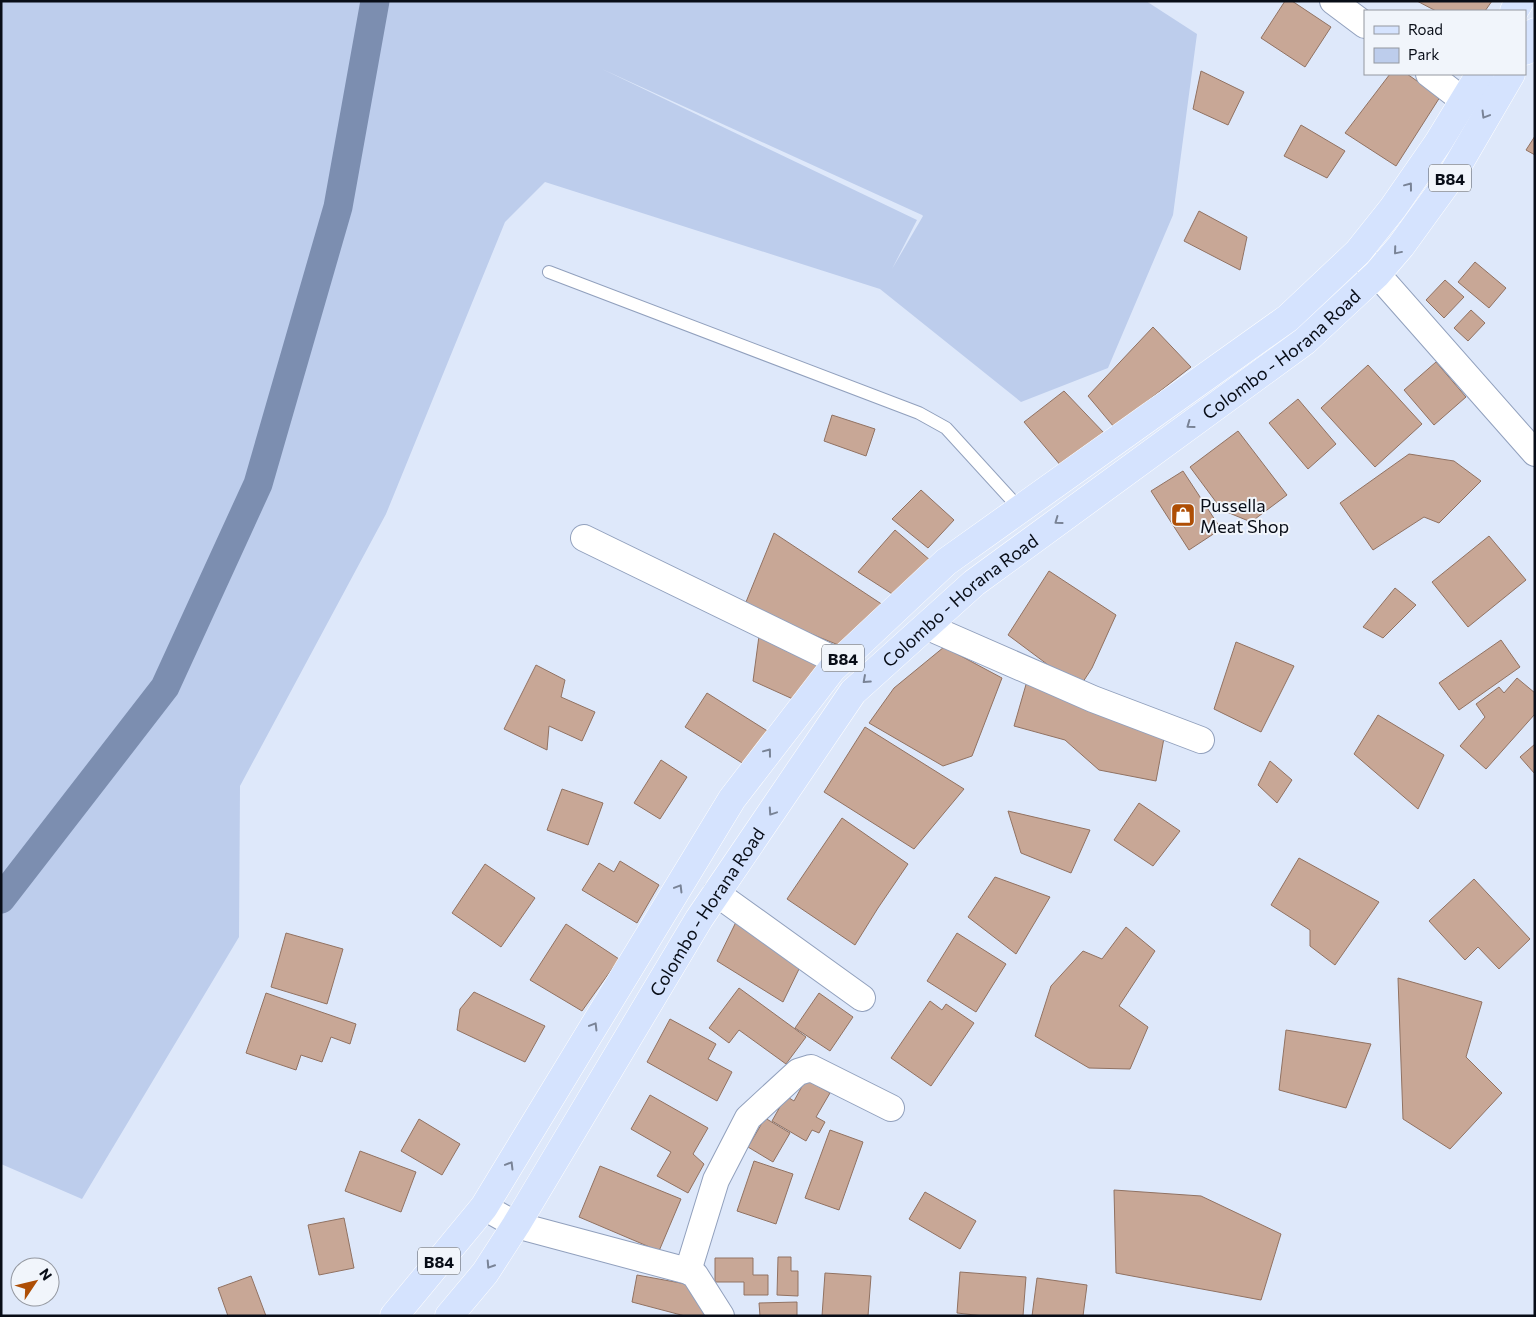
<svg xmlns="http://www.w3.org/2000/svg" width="1536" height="1317" viewBox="0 0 1536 1317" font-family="Commissioner,sans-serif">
  <rect width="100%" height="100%" fill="#dee8fa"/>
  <path fill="#bdcdec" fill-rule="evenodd" d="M 1,1 L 1146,1 L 1197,34 L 1173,215 L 1108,368 L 1021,402 L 880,289 L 545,182 L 505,222 L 386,514 L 240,786 L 239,937 L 82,1199 L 1,1164 ZM 602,69 L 922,215 L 923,216 L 892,269 L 917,220 Z"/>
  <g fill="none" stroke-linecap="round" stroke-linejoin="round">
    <polyline stroke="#7c8eb0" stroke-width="29" points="1,899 165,687 258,484 338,207 375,1"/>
  </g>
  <g fill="#c8a796" stroke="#917262">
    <polygon points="1285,1 1292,1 1331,27 1305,67 1261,38"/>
    <polygon points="1417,1 1492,1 1485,11 1436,11"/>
    <polygon points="1201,71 1244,92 1228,125 1193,109"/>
    <polygon points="1390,74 1407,74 1440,97 1396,166 1345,133"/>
    <polygon points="1301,125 1345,151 1327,178 1284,156"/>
    <polygon points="1535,136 1535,155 1526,150"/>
    <polygon points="1199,211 1247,237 1240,270 1184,241"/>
    <polygon points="1475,262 1506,288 1489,308 1458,282"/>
    <polygon points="1445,280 1464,297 1444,318 1426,300"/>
    <polygon points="1471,310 1485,323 1468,341 1454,328"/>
    <polygon points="1153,327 1191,367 1114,427 1088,396"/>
    <polygon points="1436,362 1466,397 1434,425 1404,390"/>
    <polygon points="1368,365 1422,424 1375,467 1321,408"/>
    <polygon points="1064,391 1105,434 1062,467 1024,422"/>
    <polygon points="1298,399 1336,444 1308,469 1269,423"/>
    <polygon points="832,415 875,429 866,456 824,441"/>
    <polygon points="1238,431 1287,495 1251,522 1222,510 1190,467"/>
    <polygon points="1409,454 1454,461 1481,481 1439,523 1424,517 1373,550 1340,503"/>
    <polygon points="1183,471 1221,529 1189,550 1151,491"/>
    <polygon points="921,490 954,520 928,548 892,519"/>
    <polygon points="895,530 931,561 897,597 858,572"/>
    <polygon points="774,533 886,607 846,648 744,607"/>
    <polygon points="1489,536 1526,580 1468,627 1432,582"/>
    <polygon points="1049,571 1116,615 1092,668 1079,688 1008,635"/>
    <polygon points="1395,588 1416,605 1383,638 1363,627"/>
    <polygon points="759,636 823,666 795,700 753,681"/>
    <polygon points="1501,640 1520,667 1459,710 1439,683"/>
    <polygon points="1236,642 1294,666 1261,732 1214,709"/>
    <polygon points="944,647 1002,678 972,756 943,766 869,723 894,688"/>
    <polygon points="536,665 565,680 561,697 595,712 582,741 549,726 547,750 504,729"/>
    <polygon points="1517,678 1535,693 1535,714 1486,769 1460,746 1485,717 1476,704 1499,687 1504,693"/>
    <polygon points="1027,681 1164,738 1156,781 1099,770 1065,740 1014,726"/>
    <polygon points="707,693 769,732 747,766 685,727"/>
    <polygon points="1378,715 1444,755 1418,809 1354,754"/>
    <polygon points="865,727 964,789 914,849 824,792"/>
    <polygon points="1535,744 1535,774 1520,757"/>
    <polygon points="661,760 687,777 660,819 634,803"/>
    <polygon points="1270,761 1292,780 1277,803 1258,785"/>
    <polygon points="562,789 603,803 588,845 547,830"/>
    <polygon points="1139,803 1180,831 1153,866 1114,840"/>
    <polygon points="1008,811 1090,830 1071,873 1021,853"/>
    <polygon points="842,818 908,864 878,908 855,945 787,899"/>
    <polygon points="1299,858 1379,902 1335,965 1310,946 1310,930 1271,905"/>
    <polygon points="620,861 659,885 637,923 582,890 599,863 614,872"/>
    <polygon points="485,864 535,898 501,947 452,913"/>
    <polygon points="995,877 1050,897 1016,954 968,917"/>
    <polygon points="1474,879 1530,939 1499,969 1478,947 1465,960 1429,921"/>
    <polygon points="736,922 800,967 783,1002 717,961"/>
    <polygon points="566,924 619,959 582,1011 530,980"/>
    <polygon points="1126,927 1155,951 1119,1006 1148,1027 1130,1069 1089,1068 1035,1036 1051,986 1083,951 1102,959"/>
    <polygon points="286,933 343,949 327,1004 271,987"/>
    <polygon points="957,933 1006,964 976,1012 927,981"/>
    <polygon points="1398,978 1482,1002 1466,1057 1502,1093 1450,1149 1403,1119"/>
    <polygon points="739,988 806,1037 786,1064 739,1030 729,1043 709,1028"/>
    <polygon points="474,992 545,1026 525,1062 457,1030 460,1009"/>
    <polygon points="266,993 356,1024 350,1044 331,1037 322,1062 301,1055 296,1070 246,1053"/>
    <polygon points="819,993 853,1017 830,1051 795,1028"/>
    <polygon points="930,1001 942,1010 946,1004 974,1023 931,1086 891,1058"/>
    <polygon points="670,1019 716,1044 708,1059 732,1072 717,1101 647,1062"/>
    <polygon points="1286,1030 1371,1044 1346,1108 1279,1090"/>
    <polygon points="806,1079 830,1093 816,1117 825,1122 819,1133 812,1130 806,1141 772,1121 786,1096 794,1101"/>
    <polygon points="650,1095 708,1128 693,1154 704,1164 688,1193 657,1176 671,1152 631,1129"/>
    <polygon points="765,1118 790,1133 773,1162 748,1147"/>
    <polygon points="419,1119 460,1144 442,1175 401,1151"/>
    <polygon points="830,1130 863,1142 839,1210 805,1198"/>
    <polygon points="360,1151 416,1172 401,1212 345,1191"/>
    <polygon points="754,1161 793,1174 776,1224 737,1211"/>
    <polygon points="600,1166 681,1199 659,1251 579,1217"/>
    <polygon points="1114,1190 1201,1196 1281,1234 1261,1300 1116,1273"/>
    <polygon points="925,1192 976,1221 960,1249 909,1219"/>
    <polygon points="344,1218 354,1268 319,1275 308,1225"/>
    <polygon points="778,1257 791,1257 791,1271 798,1271 798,1296 777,1295"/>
    <polygon points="715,1258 753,1258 753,1275 768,1275 768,1295 744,1295 744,1282 715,1282"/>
    <polygon points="960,1272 1026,1277 1023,1316 984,1316 957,1313"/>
    <polygon points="825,1273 871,1276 868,1316 822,1316"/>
    <polygon points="637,1275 697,1286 711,1316 685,1316 632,1302"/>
    <polygon points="251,1276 266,1316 228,1316 218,1288"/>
    <polygon points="1037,1278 1087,1285 1083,1316 1032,1316"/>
    <polygon points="797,1302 797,1316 760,1316 759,1303"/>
  </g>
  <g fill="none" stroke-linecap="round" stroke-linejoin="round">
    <defs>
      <polyline id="lane" points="549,272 919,413 946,428 1020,509"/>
      <g id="street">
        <polyline points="1333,1 1365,25"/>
        <polyline points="1429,74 1464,101"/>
        <polyline points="1362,257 1535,453"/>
        <polyline points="584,538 839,662"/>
        <polyline points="926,626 1093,699 1201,740"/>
        <polyline points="716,893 862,998"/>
        <polyline points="484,1207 516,1225 688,1271 695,1275 721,1316"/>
        <polyline points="688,1271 716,1180 748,1118 798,1072 811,1068 891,1108"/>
      </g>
      <g id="primary">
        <polyline points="1514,11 1520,1"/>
        <polyline points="1525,51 1535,32"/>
        <polyline points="394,1316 484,1207 732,799 832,669 946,562 1288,318 1358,252 1393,208 1438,143 1480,74"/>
        <path id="s1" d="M 449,1316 L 485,1273 L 516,1225 L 699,919 L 853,692 L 974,583 L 1305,341 L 1377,274 L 1401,246 L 1451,177 L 1511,74"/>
      </g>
    </defs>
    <use href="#lane" stroke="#91a0bd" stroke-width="14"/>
    <use href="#street" stroke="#91a0bd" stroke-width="28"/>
    <use href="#primary" stroke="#fff" stroke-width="29"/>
    <use href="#lane" stroke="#fff" stroke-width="12"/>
    <use href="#street" stroke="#fff" stroke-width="26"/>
    <use href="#primary" stroke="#d5e3fe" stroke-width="28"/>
  </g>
  <defs><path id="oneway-chevron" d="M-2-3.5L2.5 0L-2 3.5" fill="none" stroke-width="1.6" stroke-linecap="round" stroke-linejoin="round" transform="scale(1.25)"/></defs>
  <g stroke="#798396">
    <use href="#oneway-chevron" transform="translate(1485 115) rotate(121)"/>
    <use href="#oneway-chevron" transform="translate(1409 186) rotate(-53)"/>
    <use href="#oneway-chevron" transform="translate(1397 251) rotate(130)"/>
    <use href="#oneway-chevron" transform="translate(1190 425) rotate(144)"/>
    <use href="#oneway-chevron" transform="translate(1058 521) rotate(144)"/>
    <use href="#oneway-chevron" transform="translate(866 680) rotate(138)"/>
    <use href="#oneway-chevron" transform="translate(768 752) rotate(-53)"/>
    <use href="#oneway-chevron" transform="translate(772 812) rotate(124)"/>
    <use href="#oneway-chevron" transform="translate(679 888) rotate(-59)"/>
    <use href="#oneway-chevron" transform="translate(594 1026) rotate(-59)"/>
    <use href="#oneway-chevron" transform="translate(510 1165) rotate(-59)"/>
    <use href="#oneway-chevron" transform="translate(490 1265) rotate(123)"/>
  </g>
  <defs>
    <symbol id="shop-square" viewBox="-11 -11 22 22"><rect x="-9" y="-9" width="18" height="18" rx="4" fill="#ae4e05" stroke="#f1f5fb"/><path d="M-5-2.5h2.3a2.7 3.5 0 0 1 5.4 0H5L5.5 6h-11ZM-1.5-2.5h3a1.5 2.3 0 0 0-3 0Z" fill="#fff"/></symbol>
  </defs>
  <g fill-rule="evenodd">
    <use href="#shop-square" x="1169" y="501" width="28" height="28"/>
  </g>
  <g text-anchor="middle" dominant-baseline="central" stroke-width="4" stroke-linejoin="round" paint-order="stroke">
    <g fill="#f1f5fb" stroke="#4e535b" stroke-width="1">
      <rect x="1429" y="164.5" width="42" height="27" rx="4"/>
      <rect x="822" y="644.5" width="42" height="27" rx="4"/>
      <rect x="418" y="1247.5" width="42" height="27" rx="4"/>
    </g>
    <g font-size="16" font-weight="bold" fill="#080d17">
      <text x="1450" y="178">B84</text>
      <text x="843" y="658">B84</text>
      <text x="439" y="1261">B84</text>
    </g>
    <g font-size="18" fill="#080d17" stroke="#f1f5fb">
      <text stroke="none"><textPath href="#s1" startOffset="1290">Colombo - Horana Road</textPath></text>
      <text stroke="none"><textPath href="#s1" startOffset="885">Colombo - Horana Road</textPath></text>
      <text stroke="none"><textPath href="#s1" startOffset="480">Colombo - Horana Road</textPath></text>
    </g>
    <g font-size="18" fill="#080d17" stroke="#f1f5fb" text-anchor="start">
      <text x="1200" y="505">Pussella<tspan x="1200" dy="21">Meat Shop</tspan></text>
    </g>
  </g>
  <rect width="1536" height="1317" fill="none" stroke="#080d17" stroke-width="5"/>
  <rect x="1364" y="10" width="162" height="65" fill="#f1f5fb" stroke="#9498a0"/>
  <rect x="1374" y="26" width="25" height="8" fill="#d5e3fe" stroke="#9498a0"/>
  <text x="1408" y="35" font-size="15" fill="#080d17">Road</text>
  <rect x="1374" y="48" width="25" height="15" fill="#bdcdec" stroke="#9498a0"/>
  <text x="1408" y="60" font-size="15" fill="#080d17">Park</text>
  <g transform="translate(35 1282) rotate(55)"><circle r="24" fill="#f1f5fb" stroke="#9498a0"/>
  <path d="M0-4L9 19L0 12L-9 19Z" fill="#ae4e05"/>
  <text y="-8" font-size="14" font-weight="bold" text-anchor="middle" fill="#080d17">N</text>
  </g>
</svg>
